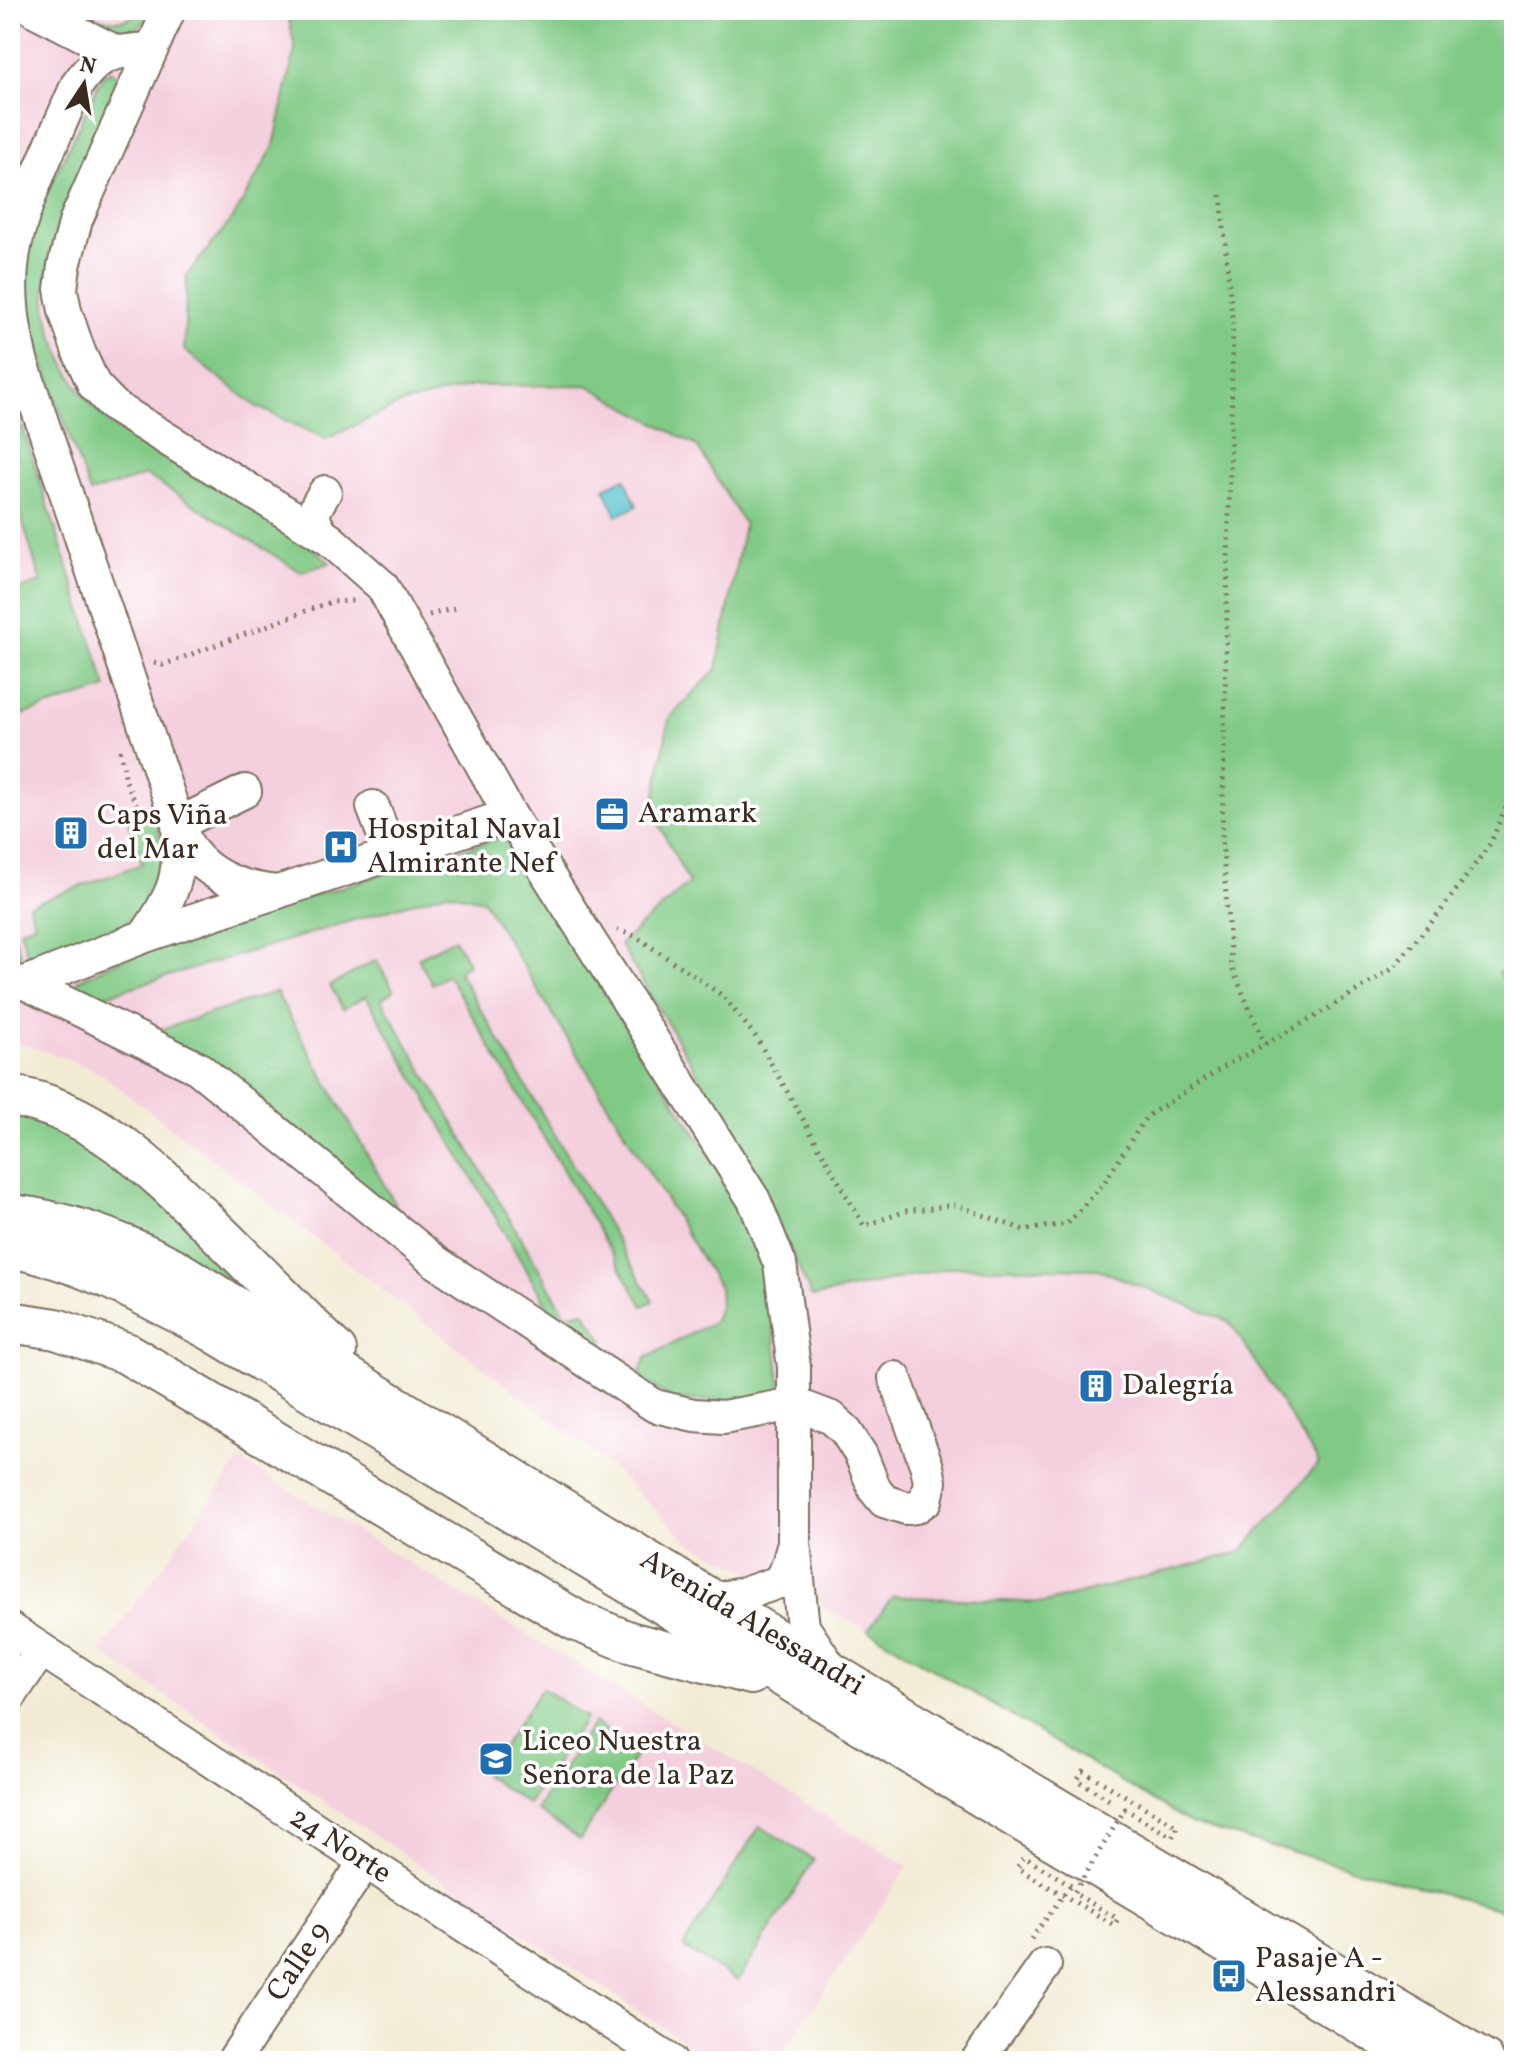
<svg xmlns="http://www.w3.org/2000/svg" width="1524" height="2071" viewBox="0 0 1524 2071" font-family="Vollkorn,serif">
  <rect width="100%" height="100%" fill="#fff"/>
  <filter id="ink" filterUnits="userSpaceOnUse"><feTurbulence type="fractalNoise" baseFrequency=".0125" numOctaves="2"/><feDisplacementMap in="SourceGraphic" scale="16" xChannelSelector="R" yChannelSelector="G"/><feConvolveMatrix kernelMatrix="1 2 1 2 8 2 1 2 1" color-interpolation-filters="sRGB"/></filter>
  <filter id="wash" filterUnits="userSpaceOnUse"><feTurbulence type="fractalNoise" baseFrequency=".006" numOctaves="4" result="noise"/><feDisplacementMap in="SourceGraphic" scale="32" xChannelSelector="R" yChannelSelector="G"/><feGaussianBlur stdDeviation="1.8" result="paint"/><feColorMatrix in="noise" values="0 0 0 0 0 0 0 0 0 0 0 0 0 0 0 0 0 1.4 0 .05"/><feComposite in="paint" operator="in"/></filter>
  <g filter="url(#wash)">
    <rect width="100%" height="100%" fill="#f2ebd4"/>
    <g fill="#f4cfdd">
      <polygon points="10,10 287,10 295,49 274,146 234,217 187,275 185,350 326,439 401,404 473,386 587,385 697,446 744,524 717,670 669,718 653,812 689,883 621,944 750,1160 812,1297 953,1267 1098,1269 1230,1322 1319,1463 1241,1552 1044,1603 893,1596 868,1630 689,1542 600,1457 100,1073 63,1057 10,1041"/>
      <polygon points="240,1460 908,1866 778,2061 713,2061 100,1652"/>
    </g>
    <g fill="#81ca86" stroke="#5e7a52" stroke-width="2">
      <path d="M 52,10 C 58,10 66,9 72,10 C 92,15 123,31 140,10 L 153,10 C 129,54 86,24 52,10 Z"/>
      <polygon points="287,10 1514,10 1514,966 1498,972 1514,997 1514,1914 1192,1824 868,1630 893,1596 1044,1603 1241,1552 1319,1463 1230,1322 1098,1269 953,1267 812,1297 749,1160 620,944 689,883 653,812 669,718 717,669 744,524 697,446 587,385 473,386 401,404 326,439 257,407 184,350 187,275 234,217 274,146 295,49"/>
      <path d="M 111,71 L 118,76 L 118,84 C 92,143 40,237 46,302 C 47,320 54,339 61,355 C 79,400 113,430 155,454 C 213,488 281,516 330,563 L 301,572 L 146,475 L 90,493 L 23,308 L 28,249 L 51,184 L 103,75 Z"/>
      <polygon points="10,389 107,688 10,719 10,610 19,607 14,591 41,582 10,480 10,462 18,459 10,434"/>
      <path d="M 138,805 L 153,808 C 157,825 164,846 161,864 C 147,930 88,949 30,963 L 20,929 L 35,924 L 29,905 L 142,864 L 124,810 Z"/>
      <polygon points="503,837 737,1197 766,1264 781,1389 758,1399 742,1401 674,1400 644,1381 640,1372 646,1358 713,1322 720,1305 719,1287 483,900 447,892 86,1001 77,981 142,949"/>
      <polygon points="13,931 23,964 10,967 10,932"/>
      <polygon points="454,939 469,964 458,971 653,1301 643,1306 448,975 432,984 418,958"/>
      <polygon points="376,960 394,991 381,999 566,1315 584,1311 604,1342 599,1356 532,1316 548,1307 366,996 343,1009 330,986"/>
      <polygon points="276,992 404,1220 150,1033"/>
      <polygon points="10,1113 94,1144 241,1269 231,1281 217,1273 10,1204"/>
      <polygon points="542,1688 586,1718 528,1804 484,1775"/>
      <polygon points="594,1722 638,1752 580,1839 536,1810"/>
      <polygon points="760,1826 814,1860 738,1981 683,1947"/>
    </g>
    <polygon fill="#68ae73" stroke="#526c48" stroke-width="2" points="1514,966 1514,997 1498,972"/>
    <polygon fill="#57c3d0" stroke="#497677" stroke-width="2" points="625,478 637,506 617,516 604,488"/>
  </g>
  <g filter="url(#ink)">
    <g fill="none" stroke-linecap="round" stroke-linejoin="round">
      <defs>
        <g id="minor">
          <polyline points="34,10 114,51"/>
          <polyline points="169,10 76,220 64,266 61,289 65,311 79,352 94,385 115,407 329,539 382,586 510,815 754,1200 780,1264 794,1367 794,1543 803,1627 833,1672"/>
          <path d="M 322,534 C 309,515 314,510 325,492"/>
          <path d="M 245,791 L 178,824 C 182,833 186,844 192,852 C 213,879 247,889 278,892"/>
          <polyline points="373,807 391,854"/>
          <path d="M 145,936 C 175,892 181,878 178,824 L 21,360 C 14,329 9,299 12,267 C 16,213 56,136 77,85 C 99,53 112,52 149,49"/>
          <polyline points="13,982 25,983 145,936 510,815"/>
          <polyline points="25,983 198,1068 436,1262 655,1406 694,1415 723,1417 795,1404 832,1418 845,1430 861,1455 875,1490 884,1501 906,1508 916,1507 926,1500 930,1482 927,1467 895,1378"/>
          <polyline points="712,1599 744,1594 779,1582 788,1565 793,1546"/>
          <polyline points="10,1629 670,2061"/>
          <polyline points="10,1696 41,1650"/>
          <polyline points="233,2061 365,1862"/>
          <polyline points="977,2061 1045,1965"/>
        </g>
        <g id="major">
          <path d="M 10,1096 C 95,1108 160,1176 218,1233 C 258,1272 296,1312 336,1351"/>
          <path d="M 10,1215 C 67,1221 120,1241 171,1267 C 605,1538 1042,1803 1484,2061"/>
          <path d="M 10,1247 C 84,1260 145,1295 211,1330 L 1027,1824 L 1424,2061"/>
          <polyline points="10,1322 56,1329 126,1353 575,1620 629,1642 751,1674"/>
        </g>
      </defs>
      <use href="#minor" stroke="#7b6e5e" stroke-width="36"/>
      <use href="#major" stroke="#7b6e5e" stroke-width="44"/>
      <g stroke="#7b6e5e" stroke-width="5" stroke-dasharray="2 6" stroke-linecap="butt">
        <polyline points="1514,10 1514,11"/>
        <polyline points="1221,195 1233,328 1222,838 1231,966 1265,1044"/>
        <polyline points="429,615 456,608"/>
        <polyline points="154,663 163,665 330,602 353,601"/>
        <polyline points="120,750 126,781 136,804 141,805"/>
        <polyline points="617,930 635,936 723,996 756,1037 864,1226 906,1211 956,1205 1024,1230 1067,1224 1104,1183 1146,1117 1225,1066 1316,1016 1392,969 1440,912 1490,844 1514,788"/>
        <polyline points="1031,1939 1070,1886"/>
      </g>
      <use href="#minor" stroke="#fff" stroke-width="32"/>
      <use href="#major" stroke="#fff" stroke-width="40"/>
      <polyline stroke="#7b6e5e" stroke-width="5" stroke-dasharray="2 6" stroke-linecap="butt" points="1071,1885 1024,1857 1017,1868 1114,1925 1118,1919 1074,1893 1125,1809 1172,1837 1178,1827 1083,1771 1077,1780 1114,1803"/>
    </g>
  </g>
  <defs>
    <symbol id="office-square" viewBox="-11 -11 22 22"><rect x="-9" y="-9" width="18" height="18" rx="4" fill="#1f6fb2" stroke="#fff"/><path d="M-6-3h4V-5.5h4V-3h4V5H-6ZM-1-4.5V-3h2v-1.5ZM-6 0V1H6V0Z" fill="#fff"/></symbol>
    <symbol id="building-square" viewBox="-11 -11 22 22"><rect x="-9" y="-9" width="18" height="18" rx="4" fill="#1f6fb2" stroke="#fff"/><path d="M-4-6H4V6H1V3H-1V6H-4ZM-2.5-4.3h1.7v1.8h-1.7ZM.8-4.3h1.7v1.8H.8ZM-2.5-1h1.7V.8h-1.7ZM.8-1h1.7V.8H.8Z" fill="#fff"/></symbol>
    <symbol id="hospital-square" viewBox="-11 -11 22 22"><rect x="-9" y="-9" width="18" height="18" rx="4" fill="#1f6fb2" stroke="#fff"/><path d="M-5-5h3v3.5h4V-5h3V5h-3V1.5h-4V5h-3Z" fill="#fff"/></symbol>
    <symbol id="school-square" viewBox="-11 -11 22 22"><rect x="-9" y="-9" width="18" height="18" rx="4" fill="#1f6fb2" stroke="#fff"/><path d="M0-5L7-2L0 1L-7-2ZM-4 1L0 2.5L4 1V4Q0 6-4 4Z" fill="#fff"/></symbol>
    <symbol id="bus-square" viewBox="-11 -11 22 22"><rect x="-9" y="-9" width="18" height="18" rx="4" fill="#1f6fb2" stroke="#fff"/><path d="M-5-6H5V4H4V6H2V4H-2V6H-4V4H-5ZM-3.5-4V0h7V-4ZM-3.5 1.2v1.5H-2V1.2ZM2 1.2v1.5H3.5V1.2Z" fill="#fff"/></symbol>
  </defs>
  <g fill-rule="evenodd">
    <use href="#office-square" x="592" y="794" width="40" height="40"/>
    <use href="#building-square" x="51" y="813" width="40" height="40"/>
    <use href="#hospital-square" x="321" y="827" width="40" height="40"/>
    <use href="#building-square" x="1076" y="1366" width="40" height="40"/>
    <use href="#school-square" x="476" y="1739" width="40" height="40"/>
    <use href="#bus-square" x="1209" y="1956" width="40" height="40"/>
  </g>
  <g text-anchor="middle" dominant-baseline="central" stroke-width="7" stroke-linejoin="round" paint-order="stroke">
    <g font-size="30" fill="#3b2a1e" stroke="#fff" text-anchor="start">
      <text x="638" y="814">Aramark</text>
      <text x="97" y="816">Caps Viña<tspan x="97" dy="34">del Mar</tspan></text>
      <text x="367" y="830">Hospital Naval<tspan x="367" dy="34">Almirante Nef</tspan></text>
      <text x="1122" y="1386">Dalegría</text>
      <text x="522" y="1742">Liceo Nuestra<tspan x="522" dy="34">Señora de la Paz</tspan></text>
      <text x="1255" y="1959">Pasaje A -<tspan x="1255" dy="34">Alessandri</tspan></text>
    </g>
    <g font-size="30" fill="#3b2a1e" stroke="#fff">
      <text transform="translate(752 1623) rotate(31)">Avenida Alessandri</text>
      <text transform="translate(340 1846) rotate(33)">24 Norte</text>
      <text transform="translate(299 1962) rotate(-56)">Calle 9</text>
    </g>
  </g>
  <rect width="1524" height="2071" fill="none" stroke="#fff" stroke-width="40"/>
  <g transform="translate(84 84) rotate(12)" stroke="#ffffff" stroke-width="6" paint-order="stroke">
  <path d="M0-6L14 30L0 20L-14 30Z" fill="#3b2a1e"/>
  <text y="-12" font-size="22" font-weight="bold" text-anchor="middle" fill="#3b2a1e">N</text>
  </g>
</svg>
